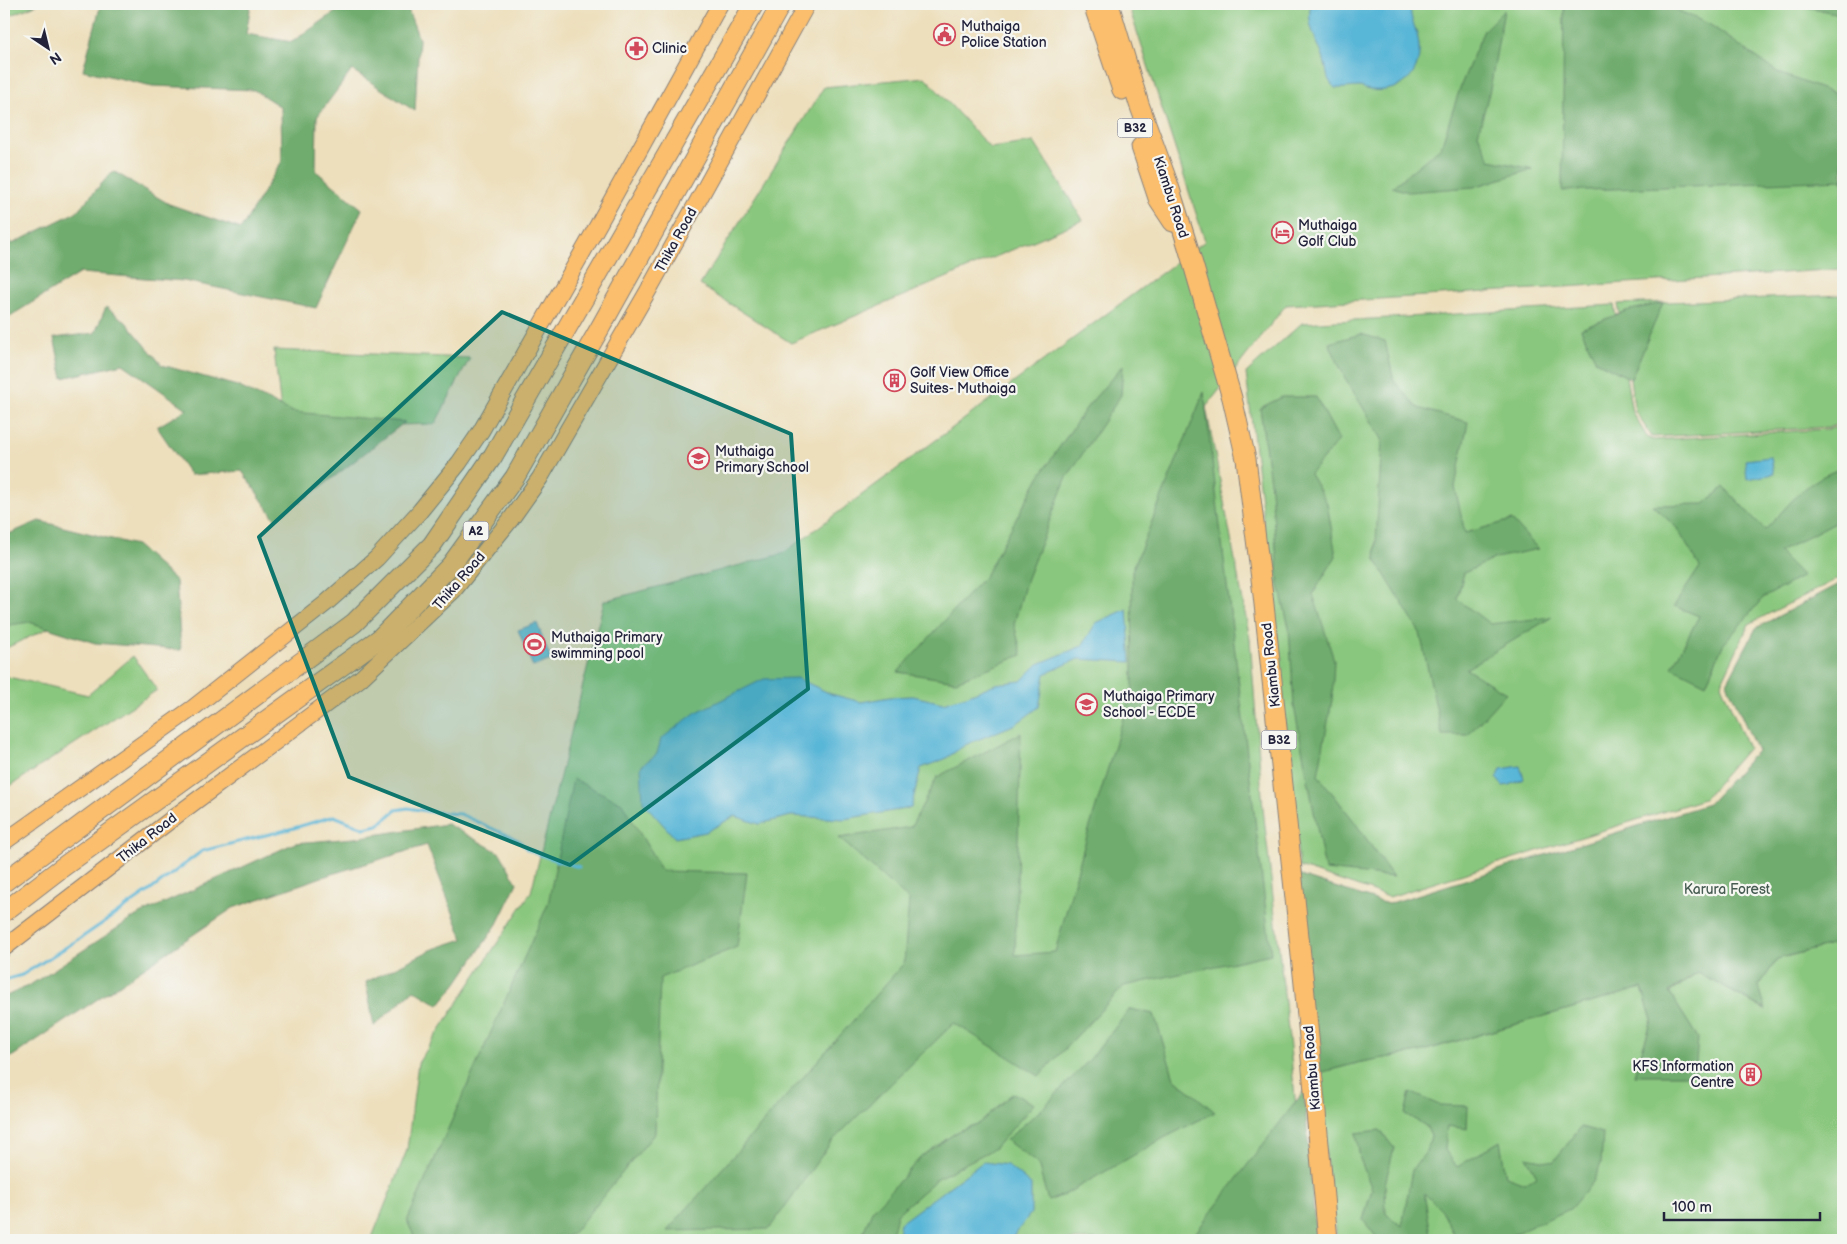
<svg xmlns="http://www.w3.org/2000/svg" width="1847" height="1244" viewBox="0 0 1847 1244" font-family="'Balsamiq Sans',sans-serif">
  <rect width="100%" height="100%" fill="#f6f6f2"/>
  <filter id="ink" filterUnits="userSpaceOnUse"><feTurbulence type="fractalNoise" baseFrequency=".02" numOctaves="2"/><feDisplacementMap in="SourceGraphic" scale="10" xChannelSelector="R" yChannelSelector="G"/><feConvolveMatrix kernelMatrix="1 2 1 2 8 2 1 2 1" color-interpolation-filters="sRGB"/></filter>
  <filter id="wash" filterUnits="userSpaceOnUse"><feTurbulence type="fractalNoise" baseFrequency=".0096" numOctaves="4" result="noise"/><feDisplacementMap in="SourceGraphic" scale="20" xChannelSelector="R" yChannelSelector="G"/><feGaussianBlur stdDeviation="1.12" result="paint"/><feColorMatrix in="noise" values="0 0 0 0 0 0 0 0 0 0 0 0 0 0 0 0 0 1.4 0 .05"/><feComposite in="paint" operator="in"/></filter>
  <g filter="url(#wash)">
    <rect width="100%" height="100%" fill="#eddfbc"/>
    <g fill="#8ac77e" stroke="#56745c">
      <polygon points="4,4 38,4 4,18"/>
      <polygon points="1128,4 1843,4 1843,269 1286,305 1206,407 1250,639 1263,808 1290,1047 1309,1240 371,1240 407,1150 418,1063 531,892 604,601 782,554 1205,241"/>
      <polygon points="925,77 990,148 1034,142 1083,220 791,343 700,285 824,87"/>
      <polygon points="1843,295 1843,423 1830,427 1652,437 1635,411 1618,304"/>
      <polygon points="1614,305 1632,412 1647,437 1653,440 1828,429 1843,426 1843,578 1839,578 1749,624 1721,684 1748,748 1704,799 1389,897 1299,867 1272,595 1246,373 1302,323"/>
      <polygon points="274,350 470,358 435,424 283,428"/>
      <polygon points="4,606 74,616 4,649"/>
      <polygon points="133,656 157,690 4,790 4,676 88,695"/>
      <polygon points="1843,942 1843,1240 1337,1240 1315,1074 1361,1062 1419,1052 1642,988 1652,1020 1634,1075 1698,1038 1669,993 1698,973 1765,1010 1759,986 1777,959"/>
    </g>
    <g fill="#6fac6d" stroke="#486754">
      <polygon points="101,4 251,4 246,34 292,42 347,4 406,4 419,39 415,111 352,70 317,117 316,171 362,209 316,308 184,281 80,273 7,318 4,329 4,235 12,244 76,212 113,171 169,204 241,229 282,161 281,107 254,90 152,86 83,70"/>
      <polygon points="1564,4 1663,4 1709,24 1779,73 1843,97 1843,180 1562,191"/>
      <polygon points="1806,4 1843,4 1843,15 1808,7"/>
      <polygon points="1504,10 1490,89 1478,134 1490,160 1533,169 1474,187 1408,192 1392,187 1441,147 1461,85 1484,30"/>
      <polygon points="1663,303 1631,379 1596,361 1581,329 1626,311"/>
      <polygon points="106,307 126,322 162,365 237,386 293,412 405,422 325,484 275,519 242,471 190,475 157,427 187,409 123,364 63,378 54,338 95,333"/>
      <polygon points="1361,334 1385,341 1394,381 1418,408 1468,422 1455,487 1465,533 1512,520 1538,549 1496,558 1464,573 1457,599 1490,624 1552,617 1466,669 1506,693 1468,735 1442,735 1420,633 1375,559 1382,439 1345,378 1329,343"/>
      <polygon points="1123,365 1121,395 1066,479 1027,578 1014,624 1022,655 956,681 898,672 985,576 1039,477 1087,407"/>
      <polygon points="1204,392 1271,954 1124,986 1039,1076 954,1023 832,1141 769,1229 667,1231 904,963 909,900 839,838 911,827 937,777 1021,733 1015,955 1055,952 1085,843 1133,686 1132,571"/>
      <polygon points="1282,397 1316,397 1339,440 1310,474 1327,503 1336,556 1313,594 1334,660 1332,700 1318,775 1354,821 1393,877 1325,870 1294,706 1289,628 1279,585 1271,490 1260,408"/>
      <path d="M 1843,468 L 1843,523 L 1837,521 L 1779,552 L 1803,576 L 1763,598 L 1723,645 L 1706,684 L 1672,667 L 1699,616 L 1674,606 L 1700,567 L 1676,527 L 1652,505 L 1704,504 L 1724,487 L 1765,530 C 1792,502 1805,480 1843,468 Z"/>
      <polygon points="39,521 136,545 176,581 181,650 95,643 29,622 4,626 4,536"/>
      <polygon points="1843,582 1843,942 1777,959 1759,986 1766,1010 1698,973 1669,992 1698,1038 1695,1075 1634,1075 1652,1020 1642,988 1419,1052 1361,1062 1315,1074 1288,872 1388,904 1708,804 1757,751 1727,683 1756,628"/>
      <polygon points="573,779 622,803 662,871 747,873 737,947 660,978 655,1133 572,1234 559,1240 416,1240 407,1221 548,904"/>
      <polygon points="447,824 500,853 517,883 497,924 457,983 439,1005 414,990 374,1026 366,982 433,949 463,939 427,845 322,877 233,908 4,1062 4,997 30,985 136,916 295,843 354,838"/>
      <polygon points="1130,1009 1154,1014 1174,1078 1215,1112 1164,1138 1064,1195 1048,1201 1038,1164 1006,1140 1043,1108 1091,1058"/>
      <polygon points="1304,1091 1316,1240 1190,1240"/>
      <polygon points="1410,1092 1439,1105 1468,1106 1467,1129 1447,1126 1445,1150 1457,1167 1500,1141 1506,1176 1525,1183 1537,1176 1526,1157 1553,1162 1581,1127 1603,1133 1601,1164 1593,1182 1570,1209 1510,1236 1488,1240 1461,1240 1455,1236 1442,1211 1424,1193 1432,1240 1376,1240 1377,1238 1363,1220 1372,1189 1360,1159 1356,1133 1380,1130 1394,1148 1385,1184 1386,1214 1402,1226 1412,1170 1426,1152 1431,1136 1426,1126 1405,1114"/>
      <polygon points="1013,1093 1034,1104 995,1148 938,1178 897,1214 891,1240 860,1240 872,1211 921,1157 958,1131 979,1123"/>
    </g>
    <g fill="#59b6d7" stroke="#3e6c89">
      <path d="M 1311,4 L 1412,4 C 1408,14 1414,24 1417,34 C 1426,69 1407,94 1370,90 C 1366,90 1363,87 1359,87 C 1351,87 1343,89 1335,88 C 1326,79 1328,76 1325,64 C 1320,42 1305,28 1311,4 Z"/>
      <polygon points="1771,457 1774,474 1747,479 1745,460"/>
      <polygon points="1127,609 1131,662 1078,659 1045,674 1039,707 1016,724 965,745 945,759 921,768 911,808 844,819 791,816 759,824 735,816 706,832 675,838 643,802 641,766 657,754 661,739 695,713 764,679 797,678 831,694 861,702 890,697 913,696 943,703 969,695 995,684 1021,681 1038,664 1082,646 1096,623"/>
      <polygon points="537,623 551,660 533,667 518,630"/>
      <polygon points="1520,766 1524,779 1510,785 1503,786 1497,779 1501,769"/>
      <polygon points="983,1162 1007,1165 1031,1185 1031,1213 1012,1238 1008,1240 897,1240 900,1223"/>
    </g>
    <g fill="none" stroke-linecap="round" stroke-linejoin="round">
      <polyline stroke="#59b6d7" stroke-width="3" points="4,980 22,975 81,938 148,892 202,851 294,828 334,816 364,828 378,825 396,810 408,808 432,812 460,814 518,840 527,849 549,858 579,867"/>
    </g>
  </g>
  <g filter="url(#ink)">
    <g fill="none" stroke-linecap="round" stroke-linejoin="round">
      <defs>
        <g id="major">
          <polyline points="4,842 193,708 325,604 377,558 420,511 459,463 481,431 598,225 720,4"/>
          <polyline points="4,948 181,812 361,678 453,591 511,519 540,478 648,291 807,4"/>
        </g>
        <g id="highway">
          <polyline points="1093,4 1122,90"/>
          <polyline points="1109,4 1139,104 1168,183 1188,247 1232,398 1246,459 1263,595 1304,984 1328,1240"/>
          <polyline points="1141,147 1159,201 1173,222"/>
          <polyline points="4,882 354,623 432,545 493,456 754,4"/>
          <polyline points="4,912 60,869 379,639 451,565 515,477 600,328 781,4"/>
        </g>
      </defs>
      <use href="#major" stroke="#88807c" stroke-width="18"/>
      <use href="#highway" stroke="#88807c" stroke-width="21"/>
      <use href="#major" stroke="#fabe6d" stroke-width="16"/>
      <use href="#highway" stroke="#fabe6d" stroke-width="19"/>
    </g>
  </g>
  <path fill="#0f766e" fill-opacity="0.2" stroke="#0f766e" stroke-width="4" stroke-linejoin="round" d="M 502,312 L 791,434 L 808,689 L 570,865 L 349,777 L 259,537 Z"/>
  <defs>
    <symbol id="civic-ring" viewBox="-11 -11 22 22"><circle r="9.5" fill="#f6f6f2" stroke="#d1495b" stroke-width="1.5"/><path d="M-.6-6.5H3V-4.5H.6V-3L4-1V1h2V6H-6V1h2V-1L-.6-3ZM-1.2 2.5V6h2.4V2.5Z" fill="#d1495b"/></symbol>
    <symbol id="pharmacy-ring" viewBox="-11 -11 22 22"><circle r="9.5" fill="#f6f6f2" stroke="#d1495b" stroke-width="1.5"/><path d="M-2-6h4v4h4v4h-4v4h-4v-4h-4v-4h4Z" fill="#d1495b"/></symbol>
    <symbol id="hotel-ring" viewBox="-11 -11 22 22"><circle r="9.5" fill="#f6f6f2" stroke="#d1495b" stroke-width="1.5"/><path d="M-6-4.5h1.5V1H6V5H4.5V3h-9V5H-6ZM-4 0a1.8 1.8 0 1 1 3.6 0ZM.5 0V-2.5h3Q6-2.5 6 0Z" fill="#d1495b"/></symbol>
    <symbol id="building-ring" viewBox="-11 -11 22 22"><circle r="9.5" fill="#f6f6f2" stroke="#d1495b" stroke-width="1.5"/><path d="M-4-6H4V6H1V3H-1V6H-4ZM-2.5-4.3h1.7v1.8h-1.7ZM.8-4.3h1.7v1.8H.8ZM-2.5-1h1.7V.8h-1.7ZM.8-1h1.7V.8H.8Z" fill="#d1495b"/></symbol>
    <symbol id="school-ring" viewBox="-11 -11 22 22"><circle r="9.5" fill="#f6f6f2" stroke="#d1495b" stroke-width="1.5"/><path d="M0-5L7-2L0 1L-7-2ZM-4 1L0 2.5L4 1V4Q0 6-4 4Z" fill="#d1495b"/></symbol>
    <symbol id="stadium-ring" viewBox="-11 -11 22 22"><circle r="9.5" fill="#f6f6f2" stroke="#d1495b" stroke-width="1.5"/><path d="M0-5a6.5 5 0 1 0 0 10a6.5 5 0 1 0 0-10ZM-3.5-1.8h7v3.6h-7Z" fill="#d1495b"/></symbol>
  </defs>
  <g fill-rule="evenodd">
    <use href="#civic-ring" x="932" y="22" width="25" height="25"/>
    <use href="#pharmacy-ring" x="624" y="36" width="25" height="25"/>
    <use href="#hotel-ring" x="1270" y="220" width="25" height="25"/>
    <use href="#building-ring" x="882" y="368" width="25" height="25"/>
    <use href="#school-ring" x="686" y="446" width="25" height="25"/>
    <use href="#stadium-ring" x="522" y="632" width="25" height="25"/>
    <use href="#school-ring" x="1074" y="692" width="25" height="25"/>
    <use href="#building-ring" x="1738" y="1062" width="25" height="25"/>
  </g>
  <g text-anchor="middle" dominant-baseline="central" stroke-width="4.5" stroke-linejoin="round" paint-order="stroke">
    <g fill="#f6f6f2" stroke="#626272" stroke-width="1">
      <rect x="1117.5" y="118.5" width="35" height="19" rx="4"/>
      <rect x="463.5" y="521.5" width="25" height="19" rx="4"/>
      <rect x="1261.5" y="730.5" width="35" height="19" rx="4"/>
    </g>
    <g font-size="12" font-weight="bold" fill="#22223b">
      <text x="1135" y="128">B32</text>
      <text x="476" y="531">A2</text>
      <text x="1279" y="740">B32</text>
    </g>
    <g font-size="14" fill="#22223b" stroke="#f6f6f2" text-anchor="start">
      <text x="961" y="26">Muthaiga<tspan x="961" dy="16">Police Station</tspan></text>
      <text x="652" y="48">Clinic</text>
      <text x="1298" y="225">Muthaiga<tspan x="1298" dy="16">Golf Club</tspan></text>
      <text x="910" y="372">Golf View Office<tspan x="910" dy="16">Suites- Muthaiga</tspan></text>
      <text x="715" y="451">Muthaiga<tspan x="715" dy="16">Primary School</tspan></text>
      <text x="551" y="637">Muthaiga Primary<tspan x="551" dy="16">swimming pool</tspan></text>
      <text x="1103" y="696">Muthaiga Primary<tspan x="1103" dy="16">School - ECDE</tspan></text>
      <text x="1734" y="1066" text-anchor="end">KFS Information<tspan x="1734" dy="16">Centre</tspan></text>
    </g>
    <g font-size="14" fill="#22223b" stroke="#f6f6f2">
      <text transform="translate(1171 197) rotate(72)">Kiambu Road</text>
      <text transform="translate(676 240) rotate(-61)">Thika Road</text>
      <text transform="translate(459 581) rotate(-49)">Thika Road</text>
      <text transform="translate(1271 665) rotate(-96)">Kiambu Road</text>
      <text transform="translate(147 838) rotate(-38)">Thika Road</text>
      <text transform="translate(1312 1068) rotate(-95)">Kiambu Road</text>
    </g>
    <g font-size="14" fill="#465c52" stroke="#f6f6f2">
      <text x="1727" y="889">Karura Forest</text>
    </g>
  </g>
  <rect width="1847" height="1244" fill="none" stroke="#f6f6f2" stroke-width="20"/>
  <g transform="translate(48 48) rotate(145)" stroke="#f6f6f2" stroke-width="4" paint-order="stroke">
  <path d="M0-4L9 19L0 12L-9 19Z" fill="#22223b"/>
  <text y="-8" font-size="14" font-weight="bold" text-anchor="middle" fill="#22223b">N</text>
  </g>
  <path d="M1664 1212v8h156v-8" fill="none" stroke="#22223b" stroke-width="2.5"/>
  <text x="1672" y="1212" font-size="15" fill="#22223b" stroke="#f6f6f2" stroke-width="4" paint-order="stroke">100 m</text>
</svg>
